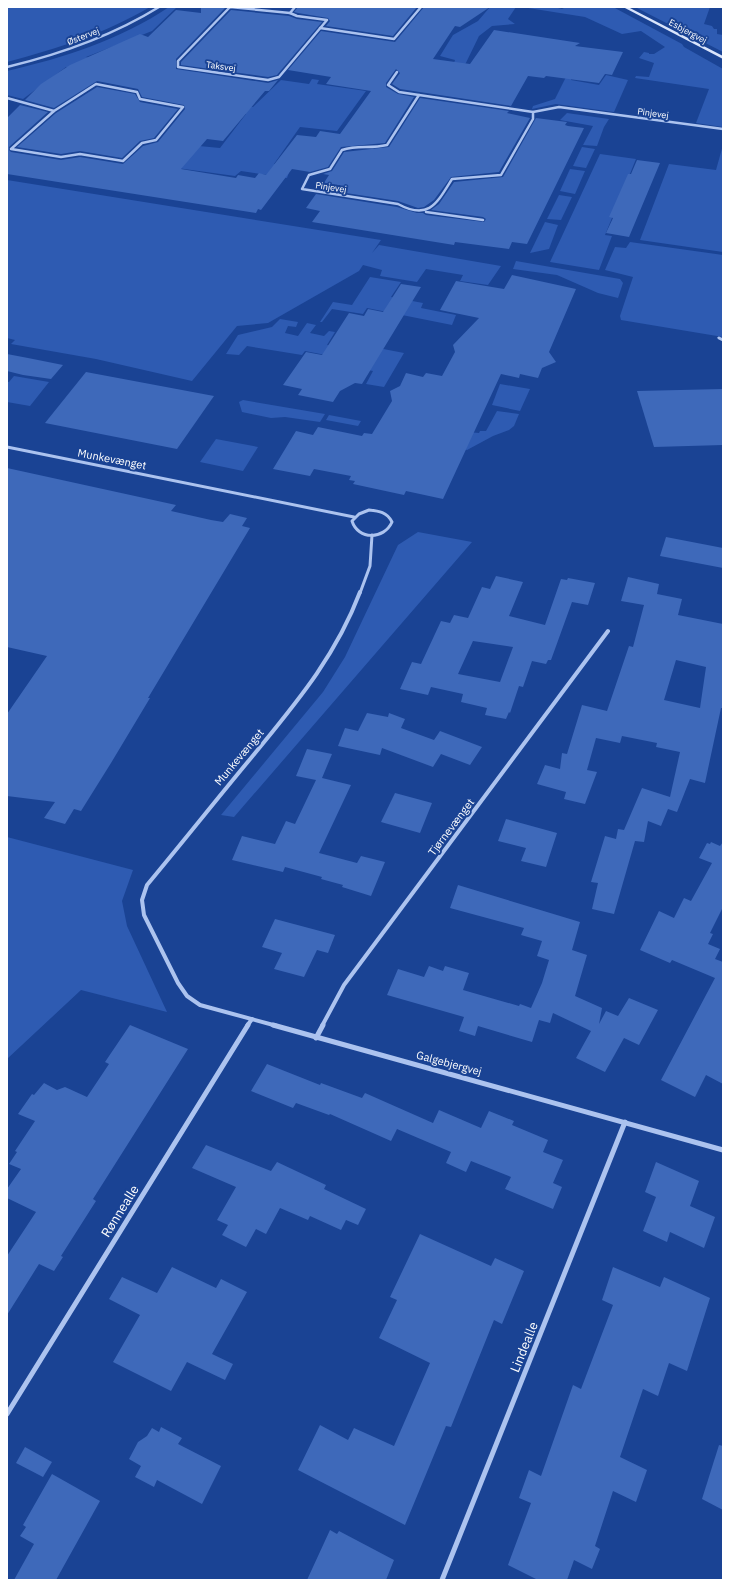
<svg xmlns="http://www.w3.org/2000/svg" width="730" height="1587" viewBox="0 0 730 1587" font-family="'IBM Plex Sans',sans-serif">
  <rect width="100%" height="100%" fill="#1a4394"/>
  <g fill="#2e5bb2">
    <path d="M 19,7 L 150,7 C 106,33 56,49 7,62 L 7,8 Z"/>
    <path d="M 169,7 L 177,7 L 152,31 L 86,57 L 119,71 L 107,76 L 66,67 L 23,99 L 7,95 L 7,71 C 63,58 120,40 169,7 Z"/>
    <polygon points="490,7 516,7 508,19 515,24 492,26 479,36 462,71 452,69 455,60 440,56 453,35 478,21"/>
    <polygon points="522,7 554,7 562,9 566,7 613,7 682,44 684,47 723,69 723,127 696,123 709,89 635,78 636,76 649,77 654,63 639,58 644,52 649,53 649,54 654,54 665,47 641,31 622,34 585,17"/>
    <polygon points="635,7 710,7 704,24 712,26 714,29 717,29 717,34 723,35 723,52"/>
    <polygon points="196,72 218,76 202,95 253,107 281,80 309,84 312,79 319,80 317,84 366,91 337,131 300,127 274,164 291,167 287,178 241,171 235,176 177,168 199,146 220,148 246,114 177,90"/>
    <polygon points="568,73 572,74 571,80 599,85 606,75 628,80 614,112 556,104 532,109 533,106 555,99"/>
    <polygon points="567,113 609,119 604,127 597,146 583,145 593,126 560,120"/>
    <polygon points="723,145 723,252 640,240 669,164 716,170"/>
    <polygon points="582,147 595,149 586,168 573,166"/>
    <polygon points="600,154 636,159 605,235 612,236 599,270 550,262"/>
    <polygon points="570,169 585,171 575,194 560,191"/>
    <polygon points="7,180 381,240 372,253 379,245 501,266 488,285 460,281 463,275 426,269 417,282 380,276 382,270 363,265 359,271 268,323 237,326 192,381 96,359 11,344 15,340 7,338"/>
    <polygon points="559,195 572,197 561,220 547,219"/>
    <polygon points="545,222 558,225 549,249 530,253"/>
    <polygon points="630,242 723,255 723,337 621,320 620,316 633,277 605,270 615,247 626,248"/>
    <polygon points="516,261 620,279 623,283 618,298 598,293 557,275 513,269"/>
    <polygon points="370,277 401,282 391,297 423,303 421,308 456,315 452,325 367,308 363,314 332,309 322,322 320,322 333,302 352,305"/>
    <polygon points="280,319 298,322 296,327 288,326 285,333 298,336 307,323 316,325 310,333 324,336 329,331 335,332 327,345 364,351 368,346 404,353 384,387 366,384 373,371 339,364 341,358 305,351 302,355 247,346 239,355 226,354 238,335 272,327"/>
    <polygon points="14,376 49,382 30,406 7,402 7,382 9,382"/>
    <polygon points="500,384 530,389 520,411 492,405"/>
    <polygon points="243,400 325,414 320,422 285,417 271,418 242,412 239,402"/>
    <polygon points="497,411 519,414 514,426 509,430 493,436 467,450 447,445 457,431 479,433 480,431 486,431"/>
    <polygon points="329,415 361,421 358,426 326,420"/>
    <polygon points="216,439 258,447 243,471 200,462"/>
    <polygon points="418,532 472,542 234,817 221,815 323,692 345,657 398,545"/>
    <polygon points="7,837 133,870 122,901 127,926 167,1012 81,990 7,1059"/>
  </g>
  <g fill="#3e69ba" fill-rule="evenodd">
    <polygon points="201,7 225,8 176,59 176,69 268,83 278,80 269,91 265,91 223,141 207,139 181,169 236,178 238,175 255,178 259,173 266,175 297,135 316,137 320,131 340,134 371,91 326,84 331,77 288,70 321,31 395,42 424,7 490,7 460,27 455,26 433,59 470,64 494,30 580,43 575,46 623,52 612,75 605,74 599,83 546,76 544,78 528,76 511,106 400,89 392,84 400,73 396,69 386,83 386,87 398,94 414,97 385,143 341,147 328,167 310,172 292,169 261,210 258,209 256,213 7,174 7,118 20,105 48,112 9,147 9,150 11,152 61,160 80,157 123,164 143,146 158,142 185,109 184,105 142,97 138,89 97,81 54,108 25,100 41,84 70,65 140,34 148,37 176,10 201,13"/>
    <polygon points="298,7 417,7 393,36 326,26 330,21 328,18 298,13 294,12"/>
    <polygon points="231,10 289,16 297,19 322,22 277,75 268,77 181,65 181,62"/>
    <polygon points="97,87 135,94 140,102 178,109 154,138 140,141 122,158 80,151 61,154 17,147 56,113"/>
    <polygon points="420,98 509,111 507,113 530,118 499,172 451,177 434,200 424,207 418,208 398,201 320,189 329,175 323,174 332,171 344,152 389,147"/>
    <polygon points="536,118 567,122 565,125 568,126 584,128 527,244 512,242 509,249 455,242 454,245 312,222 320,211 306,208 316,194 397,207 417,213 423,213 426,215 484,222 486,219 483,217 431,210 439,204 454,182 503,177"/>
    <polygon points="637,160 660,163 629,237 606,233 613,218 609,217 628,174 631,174"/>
    <polygon points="512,275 576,289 549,352 556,362 542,368 538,378 520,374 519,378 501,374 443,499 406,491 404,495 353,484 355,481 349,480 351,476 314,469 310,476 273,469 296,431 313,435 318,427 362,436 364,433 372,434 392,401 390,391 400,386 406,373 423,377 426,373 442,376 455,352 453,345 479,318 440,310 456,281 504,289"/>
    <polygon points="401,284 421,287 362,384 355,383 340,391 333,402 298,395 302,389 283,385 306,352 322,355 349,313 364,316 368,309 383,312"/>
    <polygon points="7,354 28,358 63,365 51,379 23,375 7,371"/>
    <polygon points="86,372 214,396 177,449 45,423"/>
    <polygon points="723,389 723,445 654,447 637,391"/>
    <polygon points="7,468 176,505 171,511 211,520 223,522 230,514 247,518 242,526 250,528 148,698 150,698 111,763 81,811 74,809 65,824 44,818 55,802 7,796 7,714 47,656 7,647"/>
    <polygon points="666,537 723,548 723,568 660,556"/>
    <path d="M 496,576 L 523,582 L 509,616 L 545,625 L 561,579 L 567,580 L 568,578 L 595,583 L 588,605 L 572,602 L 551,660 L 548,660 L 546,664 L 532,661 L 523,687 L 519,686 L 510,713 L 509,712 L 506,719 L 485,715 L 487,708 L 461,702 L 463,694 L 431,687 L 428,695 L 400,689 L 412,662 L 421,664 L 441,621 L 450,623 L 454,615 L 468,618 L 482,587 L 490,589 ZM 473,641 L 513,647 L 500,682 L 458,674 Z"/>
    <path d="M 628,577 L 659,584 L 657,594 L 682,599 L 678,615 L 723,624 L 723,708 L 721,708 L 705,783 L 690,779 L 677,812 L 668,809 L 661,826 L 648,821 L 644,842 L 635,841 L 614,914 L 592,909 L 598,883 L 591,882 L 605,836 L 616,839 L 618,829 L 624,830 L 642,788 L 670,797 L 680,752 L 656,747 L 657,743 L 622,736 L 620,743 L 596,738 L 587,770 L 597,772 L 585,804 L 564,799 L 566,792 L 537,784 L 545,765 L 560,769 L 562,753 L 567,754 L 582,705 L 607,711 L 629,646 L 633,647 L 644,605 L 621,601 ZM 676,660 L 706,667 L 700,708 L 664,700 Z"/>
    <polygon points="367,713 388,717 389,713 405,719 401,728 434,740 440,731 482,747 470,765 441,754 433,767 382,748 380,755 338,746 345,728 358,731"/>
    <polygon points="307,749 332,754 322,778 351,785 319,853 357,863 361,856 385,862 371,896 342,887 343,885 321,879 322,877 285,867 283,872 232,860 242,836 275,844 286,821 295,824 316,780 296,776"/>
    <polygon points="395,793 432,803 420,833 381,822"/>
    <polygon points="506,819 557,833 546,867 521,861 526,848 498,841"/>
    <polygon points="711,842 720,846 723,842 723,907 710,933 713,934 708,944 720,949 715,959 723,962 723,1084 706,1075 695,1097 661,1080 715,978 672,960 670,963 640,950 659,911 674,918 684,898 691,901 712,863 699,858 707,843 710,844"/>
    <polygon points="458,885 580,922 572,950 587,955 575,996 602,1008 599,1024 606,1011 618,1016 629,998 658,1010 639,1045 624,1038 605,1072 576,1058 591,1031 553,1013 550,1023 539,1020 532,1042 478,1026 475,1036 459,1031 464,1017 387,995 398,969 424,977 429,966 443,971 445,966 469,973 463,990 519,1006 520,1004 531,1008 542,983 549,960 537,956 542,941 521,935 524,928 450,908"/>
    <polygon points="275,919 335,935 328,953 317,950 304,977 274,969 282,953 262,947"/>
    <polygon points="130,1025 188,1049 93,1199 96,1201 61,1256 63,1257 54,1271 39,1264 7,1315 7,1256 36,1212 7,1198 7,1189 21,1169 9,1164 17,1152 15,1151 35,1121 18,1114 32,1094 34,1095 44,1083 57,1090 65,1087 87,1097 109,1064 105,1062"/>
    <polygon points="267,1064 320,1085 321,1083 362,1098 365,1093 433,1123 439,1110 481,1128 489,1111 514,1121 512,1125 548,1140 543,1152 563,1160 553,1183 562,1187 553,1209 505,1189 511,1177 471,1161 466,1172 446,1163 451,1152 397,1129 391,1141 330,1114 329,1115 296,1103 293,1108 251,1091"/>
    <polygon points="206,1145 271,1171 277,1162 326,1185 324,1189 366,1209 358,1225 346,1220 341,1230 310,1216 308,1220 280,1208 266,1234 256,1229 246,1247 222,1235 228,1225 217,1220 236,1187 192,1168"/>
    <polygon points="656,1162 699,1181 690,1206 715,1217 704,1248 670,1232 667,1242 643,1231 656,1197 645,1192"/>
    <polygon points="420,1234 491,1266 495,1258 524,1271 502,1324 494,1320 451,1427 446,1426 405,1525 298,1470 320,1425 348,1440 354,1428 394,1446 430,1363 379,1338 397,1300 390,1297"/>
    <polygon points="172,1267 216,1288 221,1279 247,1292 212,1354 233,1364 225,1380 187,1362 171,1391 113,1362 140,1315 109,1299 122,1277 157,1293"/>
    <polygon points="613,1267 660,1287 664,1277 710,1298 687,1371 669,1363 658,1396 643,1389 620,1457 647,1470 636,1502 613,1491 595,1546 600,1549 592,1569 574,1560 567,1580 538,1580 508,1565 531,1503 519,1498 529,1470 541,1476 573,1385 581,1389 613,1305 602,1300"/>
    <polygon points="161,1427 182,1438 178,1444 221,1466 202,1504 157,1480 154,1487 135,1477 141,1466 129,1459 138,1442 147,1436 152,1428 159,1432"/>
    <polygon points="719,1445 723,1446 723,1510 702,1499"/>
    <polygon points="25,1447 52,1462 43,1477 16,1463"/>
    <polygon points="52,1474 100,1501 56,1580 14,1580 34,1544 20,1536 26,1527 23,1525"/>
    <polygon points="330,1530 337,1534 339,1531 394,1560 386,1580 307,1580"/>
  </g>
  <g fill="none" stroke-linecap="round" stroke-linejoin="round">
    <g stroke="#acc3ef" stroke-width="2.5">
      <polyline points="228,7 230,7"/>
      <polygon points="230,7 290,13 297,16 327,20 279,77 268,80 178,67 178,61"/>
      <polyline points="290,13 295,7"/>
      <polyline points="320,28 394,39 421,7"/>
      <path d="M 7,67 C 61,54 112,36 159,7"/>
      <polyline points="397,72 388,85 399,92 419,95"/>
      <polygon points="96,84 137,92 140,99 183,107 156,140 142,143 123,161 80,154 61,157 11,149 54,111"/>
      <path d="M 419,95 L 533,112 L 533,119 L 501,175 L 452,179 C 437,203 429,221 398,204 L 302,189 L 309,175 L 330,169 L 342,150 C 358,145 370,149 387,145 Z"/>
      <polyline points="7,98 54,111"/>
      <polyline points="533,112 559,107 723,129"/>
      <polyline points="426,212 483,220"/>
    </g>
    <g stroke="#acc3ef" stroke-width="3">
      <polyline points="719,338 723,340"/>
      <polyline points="7,447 354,517"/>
      <path d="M 369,510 C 379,511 387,512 392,522 C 384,540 358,540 352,521 L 359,514 Z"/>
      <polyline points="360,593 370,566 372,535"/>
    </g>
    <g stroke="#acc3ef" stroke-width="4">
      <polyline points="247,1026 252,1019"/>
      <path d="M 277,1026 L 200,1005 L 187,996 L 178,983 L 144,915 L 142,900 L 147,885 C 182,843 216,800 251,758 C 295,704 335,658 360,592"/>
      <polyline points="322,1026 344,985 608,631"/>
    </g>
    <g stroke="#acc3ef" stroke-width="5">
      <polyline points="273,1025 723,1150"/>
      <polyline points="316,1038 323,1025"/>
      <polyline points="7,1414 248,1025"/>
      <polyline points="442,1580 625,1122"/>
    </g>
    <polygon fill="#d9e4fb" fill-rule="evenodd" points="623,7 628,7 723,56 723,59"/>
  </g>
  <g text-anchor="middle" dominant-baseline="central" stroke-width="4" stroke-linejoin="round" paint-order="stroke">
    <g font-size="9" fill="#fff" stroke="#1a4394">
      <text transform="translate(688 31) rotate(28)">Esbjergvej</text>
      <text transform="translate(83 36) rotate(-21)">Østervej</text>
      <text transform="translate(221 66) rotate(8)">Taksvej</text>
      <text transform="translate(653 113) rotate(8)">Pinjevej</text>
      <text transform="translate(331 187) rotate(9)">Pinjevej</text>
    </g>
    <g font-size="11" fill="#fff" stroke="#1a4394">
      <text transform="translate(112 459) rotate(11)">Munkevænget</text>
      <text transform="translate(239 757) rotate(-50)">Munkevænget</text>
      <text transform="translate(451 827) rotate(-53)">Tjørnevænget</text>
      <text transform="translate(449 1063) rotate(15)">Galgebjergvej</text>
    </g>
    <g font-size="13" fill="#fff" stroke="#1a4394">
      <text transform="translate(120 1211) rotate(-58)">Rønnealle</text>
      <text transform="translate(524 1347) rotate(-68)">Lindealle</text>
    </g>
  </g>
  <rect width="730" height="1587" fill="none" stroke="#ffffff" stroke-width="16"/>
</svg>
